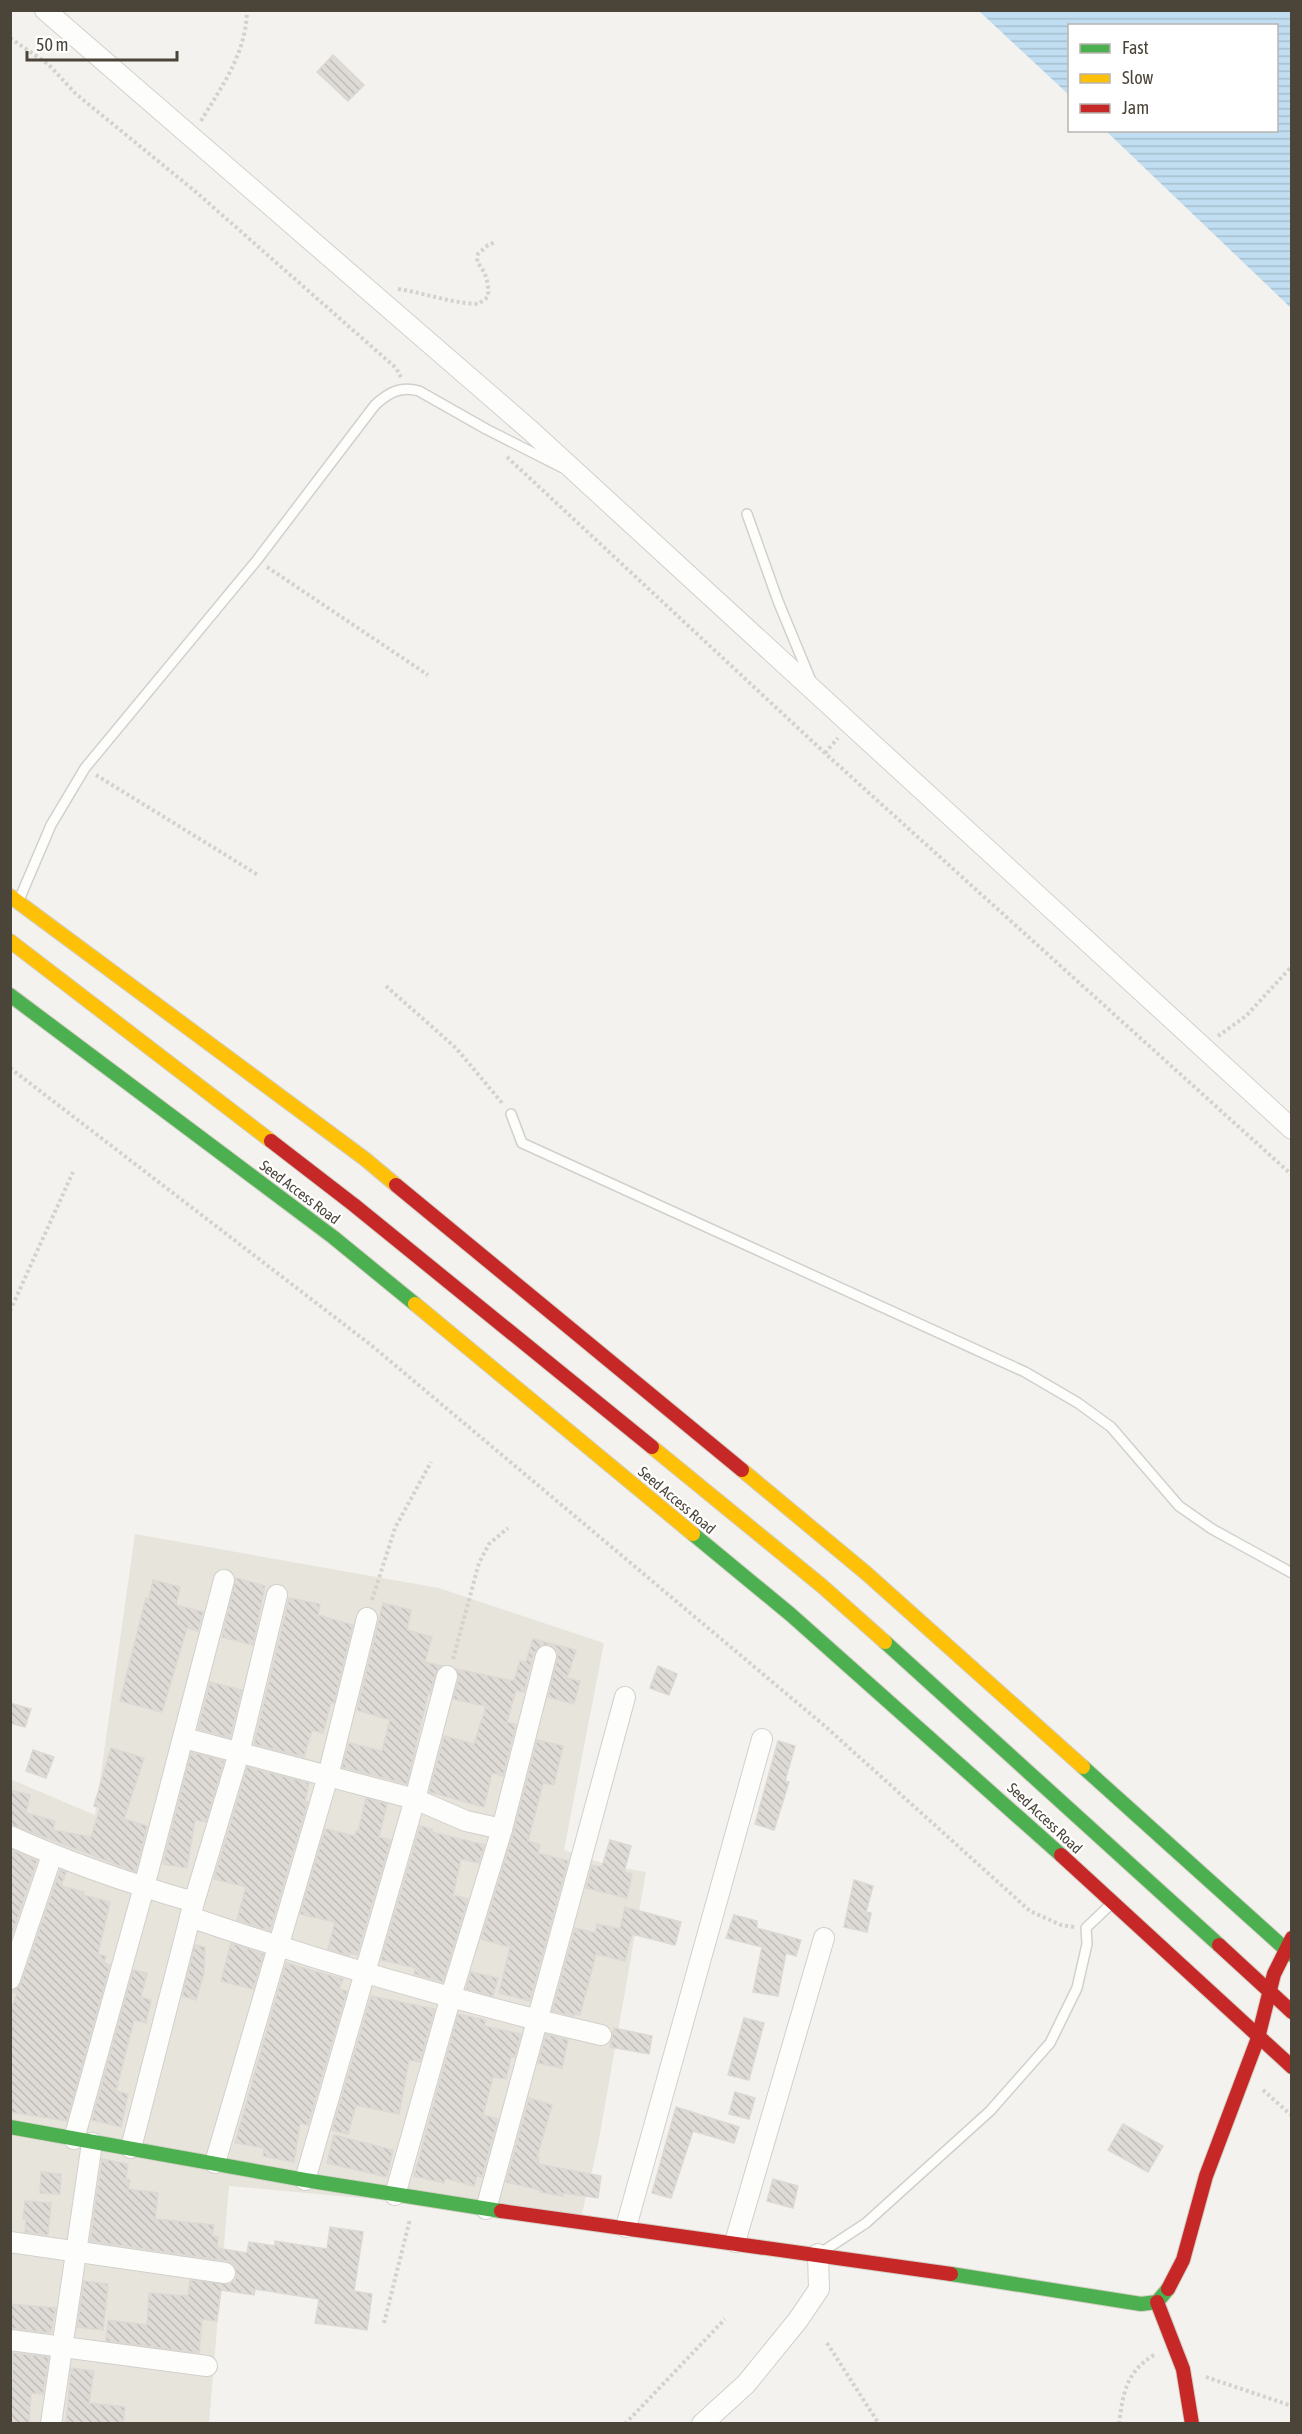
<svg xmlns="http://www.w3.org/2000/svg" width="1302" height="2434" viewBox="0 0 1302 2434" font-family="'Asap Condensed',sans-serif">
  <defs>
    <pattern id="water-rules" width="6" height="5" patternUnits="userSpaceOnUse" patternTransform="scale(1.5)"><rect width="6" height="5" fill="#c0ddf1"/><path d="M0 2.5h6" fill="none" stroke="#a6bfcf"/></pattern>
    <pattern id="building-back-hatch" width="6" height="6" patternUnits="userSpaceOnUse" patternTransform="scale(1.5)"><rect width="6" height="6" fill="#dedbd6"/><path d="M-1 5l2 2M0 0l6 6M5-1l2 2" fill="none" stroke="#c0bdb8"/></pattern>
  </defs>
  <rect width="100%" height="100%" fill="#f4f2ee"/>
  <polygon fill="#e7e4dc" points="135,1534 439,1588 604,1643 564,1850 608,1865 646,1872 598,2145 581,2218 229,2186 209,2423 11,2423 10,1779 95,1815"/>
  <polygon fill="url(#water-rules)" points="979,11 1291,11 1291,308 1106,131 1276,130 1276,26 1070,26 1069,95"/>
  <g fill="url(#building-back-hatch)" stroke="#dcd9d4" stroke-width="1.5">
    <polygon points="333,55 364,85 348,101 317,72"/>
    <polygon points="236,1578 265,1586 253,1645 222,1637"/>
    <polygon points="153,1580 180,1587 176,1605 203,1612 198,1631 187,1628 162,1712 120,1701 146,1598 149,1599"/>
    <polygon points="289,1598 320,1604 318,1615 353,1625 334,1703 331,1703 323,1733 312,1730 304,1757 254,1744"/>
    <polygon points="383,1603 411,1610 407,1630 432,1637 425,1662 442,1666 436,1672 430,1694 428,1694 407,1784 342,1767 349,1743 382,1751 390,1720 357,1710"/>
    <polygon points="533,1639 576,1650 567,1678 580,1681 574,1704 548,1697 558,1653 550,1645 542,1645 534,1653 524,1692 516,1690 507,1722 516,1725 503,1776 492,1773 484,1807 429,1792 444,1736 474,1744 485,1710 485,1706 453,1699 459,1678 456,1669 514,1681 520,1661 526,1662"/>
    <polygon points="658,1666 677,1674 669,1695 650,1688"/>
    <polygon points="210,1682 242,1690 230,1738 198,1729"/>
    <polygon points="10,1703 31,1709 25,1727 10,1723"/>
    <polygon points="537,1740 563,1746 554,1785 543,1783 528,1841 540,1845 538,1853 568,1861 530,2001 499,1993 510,1947 481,1939 513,1833"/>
    <polygon points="778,1741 795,1746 785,1781 789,1782 774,1830 755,1824"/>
    <polygon points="111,1748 144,1758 124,1819 147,1826 136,1872 10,1824 10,1790 30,1795 26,1813 55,1821 53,1830 91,1837 100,1808 94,1806"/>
    <polygon points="33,1750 54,1757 46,1778 26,1771"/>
    <polygon points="191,1752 224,1761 206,1822 195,1820 187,1868 163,1864"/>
    <polygon points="247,1767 309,1783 305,1801 308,1802 270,1931 237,1920 246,1887 214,1879"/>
    <polygon points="366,1798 387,1804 379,1837 391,1840 357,1955 350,1953 349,1956 328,1949 335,1922 300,1914 325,1829 355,1836 356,1831 358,1832"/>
    <polygon points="420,1826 432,1829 432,1832 485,1845 479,1863 461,1859 453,1895 468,1899 443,1982 414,1974 416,1968 381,1960"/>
    <polygon points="610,1840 631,1846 624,1872 632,1874 627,1898 586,1888 592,1865 602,1867"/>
    <polygon points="10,1849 37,1861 10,1940"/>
    <polygon points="60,1870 66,1872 61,1886 84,1892 83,1895 110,1902 98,1954 106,1956 104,1963 110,1965 67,2121 10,2112 10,2013 17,1993 10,1991 17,1988 21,1983"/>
    <polygon points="854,1880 873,1886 866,1912 871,1913 867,1932 844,1927"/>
    <polygon points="625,1907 681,1922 675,1945 632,1934 625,1961 596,1954 580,2015 574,2014 574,2016 552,2011 575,1928 595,1933 597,1924 620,1929"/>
    <polygon points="734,1915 757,1921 757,1928 801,1940 796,1956 786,1953 778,1996 753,1992 762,1947 726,1938"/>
    <polygon points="231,1943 264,1954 253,1989 221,1981"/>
    <polygon points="195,1945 205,1947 204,1973 196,2000 182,1996"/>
    <polygon points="286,1963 343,1979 339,1989 347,1991 308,2125 300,2123 294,2162 263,2156 264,2148 235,2143"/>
    <polygon points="133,1970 147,1973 141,1997 151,2000 146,2023 134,2020 116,2091 128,2094 121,2127 92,2120"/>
    <polygon points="471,1972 498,1978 493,1996 466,1989"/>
    <polygon points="371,1996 435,2009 420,2062 409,2060 399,2114 356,2105 348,2134 332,2130"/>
    <polygon points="458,2014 486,2020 484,2026 521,2034 515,2057 511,2057 506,2079 493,2077 483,2115 498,2119 482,2177 477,2176 474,2186 445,2178 444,2183 414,2176"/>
    <polygon points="744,2018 764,2023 749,2080 728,2075"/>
    <polygon points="614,2028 652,2036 649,2054 610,2047"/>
    <polygon points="546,2034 568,2040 562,2068 538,2063"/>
    <polygon points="735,2092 755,2098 749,2119 729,2114"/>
    <polygon points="529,2098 552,2105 537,2157 539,2158 538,2164 601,2176 598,2198 563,2193 563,2196 540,2192 540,2190 506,2182"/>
    <polygon points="676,2107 739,2127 734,2143 693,2131 671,2198 652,2193"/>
    <polygon points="1123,2124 1163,2146 1148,2172 1108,2150"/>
    <polygon points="334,2135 393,2150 387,2177 327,2163"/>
    <polygon points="102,2159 128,2164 126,2179 130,2180 128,2189 158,2193 155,2219 214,2225 212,2236 218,2237 217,2248 247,2253 249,2242 275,2246 275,2241 327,2249 330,2227 363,2232 354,2291 372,2294 367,2330 315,2323 319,2299 255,2289 254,2295 221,2290 217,2321 202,2319 199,2353 106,2341 108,2320 147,2325 149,2293 188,2296 190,2280 229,2284 235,2280 237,2274 233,2264 227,2261 90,2241"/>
    <polygon points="41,2172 61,2174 60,2194 40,2193"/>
    <polygon points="773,2179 798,2186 793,2208 767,2201"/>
    <polygon points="25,2201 51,2203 48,2235 25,2232 26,2219 23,2219"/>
    <polygon points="84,2281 108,2284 103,2330 77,2327"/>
    <polygon points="10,2304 56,2308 51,2333 10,2328"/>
    <polygon points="13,2353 49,2357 43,2394 31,2393 29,2424 10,2424"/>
    <polygon points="71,2368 94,2371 89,2403 125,2407 123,2424 66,2424"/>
  </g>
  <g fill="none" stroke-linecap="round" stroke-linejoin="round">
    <defs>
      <g id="lane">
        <polyline points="747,514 778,601 811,681"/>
        <path d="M 19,900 L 51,825 L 85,768 L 257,560 L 375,405 C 389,392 401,386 419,391 L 486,429 L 561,467"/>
        <polyline points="511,1114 522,1143 1025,1372 1078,1403 1111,1427 1179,1506 1212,1529 1292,1573"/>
        <polyline points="825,2250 866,2223 990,2111 1050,2043 1077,1988 1087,1944 1086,1928 1111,1904"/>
      </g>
      <g id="street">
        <polyline points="45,10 531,431 1292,1129"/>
        <polyline points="184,1738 415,1799 466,1821 502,1829 451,1996 395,2195"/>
        <polyline points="502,1829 546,1656"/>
        <path d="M 10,1836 C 70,1863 131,1884 194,1902"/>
        <path d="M 190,1917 C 325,1963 462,2003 601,2035"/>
        <polyline points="10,1979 52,1855"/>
        <polyline points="74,2139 144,1887 224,1580"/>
        <polyline points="131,2148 194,1902 239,1753 277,1595"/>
        <polyline points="215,2163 328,1776 367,1618"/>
        <polyline points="305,2180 415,1799 447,1676"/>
        <polyline points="486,2209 625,1697"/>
        <polyline points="626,2227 762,1739"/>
        <polyline points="10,2242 225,2273"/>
        <polyline points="735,2242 824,1938"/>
        <polyline points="10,2340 207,2366"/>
        <polyline points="51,2424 92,2143"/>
        <polyline points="702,2424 746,2384 798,2320 819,2289 818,2254"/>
      </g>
      <g id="fast">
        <polyline points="10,995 333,1237 415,1304"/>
        <polyline points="693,1534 790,1614 1061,1855"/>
        <polyline points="885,1642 1219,1945"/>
        <polyline points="1083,1767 1292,1955"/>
        <polyline points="10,2127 305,2180 501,2211"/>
        <polyline points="951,2274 1141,2304 1157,2302 1168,2289"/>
      </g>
      <g id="slow">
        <polyline points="10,896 365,1159 396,1185"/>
        <polyline points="10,941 271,1141"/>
        <polyline points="415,1304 693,1534"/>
        <polyline points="652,1447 822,1586 885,1642"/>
        <polyline points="742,1470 866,1573 1083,1767"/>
      </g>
      <g id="jam">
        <polyline points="271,1141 354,1205 652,1447"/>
        <polyline points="396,1185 742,1470"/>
        <polyline points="1061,1855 1292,2067"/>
        <polyline points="1219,1945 1292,2012"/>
        <polyline points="501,2211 951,2274"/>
        <polyline points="1168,2289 1183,2260 1206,2176 1258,2038 1274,1974 1292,1938"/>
        <polyline points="1157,2302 1183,2369 1192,2424"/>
      </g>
    </defs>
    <use href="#lane" stroke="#d2d0cb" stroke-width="12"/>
    <use href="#street" stroke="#d2d0cb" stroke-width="22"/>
    <use href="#fast" stroke="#d3cfc5" stroke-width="16"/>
    <use href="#slow" stroke="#d3cfc5" stroke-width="16"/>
    <use href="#jam" stroke="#d3cfc5" stroke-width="16"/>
    <g stroke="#d3d2cc" stroke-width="4" stroke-dasharray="3 3" stroke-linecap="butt">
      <polyline points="10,38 48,64 76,94 196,192 396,368 401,377"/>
      <path d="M 201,121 C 223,84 246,54 247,10"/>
      <path d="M 398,289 C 425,293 450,303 478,304 L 488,297 C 489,282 486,273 477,262 L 478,254 L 488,245 L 496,242"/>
      <polyline points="507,457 827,755 1292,1175"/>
      <polyline points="267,567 428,675"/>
      <polyline points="825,753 838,738"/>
      <polyline points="96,775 258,875"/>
      <polyline points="386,986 456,1048 503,1104"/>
      <polyline points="1218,1036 1246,1016 1292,966"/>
      <polyline points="10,1068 371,1345 826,1727 1030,1911 1061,1925 1074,1927"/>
      <polyline points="10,1311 73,1172"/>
      <polyline points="372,1600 395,1528 431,1462"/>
      <polyline points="453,1659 479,1563 489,1544 508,1528"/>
      <polyline points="1263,2090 1292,2116"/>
      <polyline points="384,2323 410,2219"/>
      <polyline points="827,2343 879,2424"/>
      <polyline points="1206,2377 1292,2406"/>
      <polyline points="625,2424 725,2319"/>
      <path d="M 1119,2424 C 1123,2393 1126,2372 1154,2355"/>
    </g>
    <use href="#lane" stroke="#fdfdfc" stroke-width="9"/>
    <use href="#street" stroke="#fdfdfc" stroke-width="20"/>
    <use href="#fast" stroke="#4caf50" stroke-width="14"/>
    <use href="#slow" stroke="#ffc107" stroke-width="14"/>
    <use href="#jam" stroke="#c62828" stroke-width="14"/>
  </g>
  <g text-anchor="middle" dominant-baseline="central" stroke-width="4.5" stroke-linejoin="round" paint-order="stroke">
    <g font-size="15" fill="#4b4439" stroke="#fff">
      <text transform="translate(300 1192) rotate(37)">Seed Access Road</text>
      <text transform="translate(677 1500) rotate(40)">Seed Access Road</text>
      <text transform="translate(1045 1818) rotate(43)">Seed Access Road</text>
    </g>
  </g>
  <rect width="1302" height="2434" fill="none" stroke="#4b4439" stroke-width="24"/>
  <rect x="1068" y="24" width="210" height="108" fill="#ffffff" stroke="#b7b4b0" stroke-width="1.5"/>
  <rect x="1080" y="44" width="30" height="9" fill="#4caf50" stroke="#b7b4b0" stroke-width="1.5"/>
  <text x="1122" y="54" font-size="18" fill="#4b4439">Fast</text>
  <rect x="1080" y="74" width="30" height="9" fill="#ffc107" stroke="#b7b4b0" stroke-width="1.5"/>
  <text x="1122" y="84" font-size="18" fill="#4b4439">Slow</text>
  <rect x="1080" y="104" width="30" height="9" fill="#c62828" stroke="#b7b4b0" stroke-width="1.5"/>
  <text x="1122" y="114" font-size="18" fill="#4b4439">Jam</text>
  <path d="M27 51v9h150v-9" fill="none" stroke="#4b4439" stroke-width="3"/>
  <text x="36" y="51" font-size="18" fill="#4b4439" stroke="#ffffff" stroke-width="4.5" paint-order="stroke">50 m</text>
</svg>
